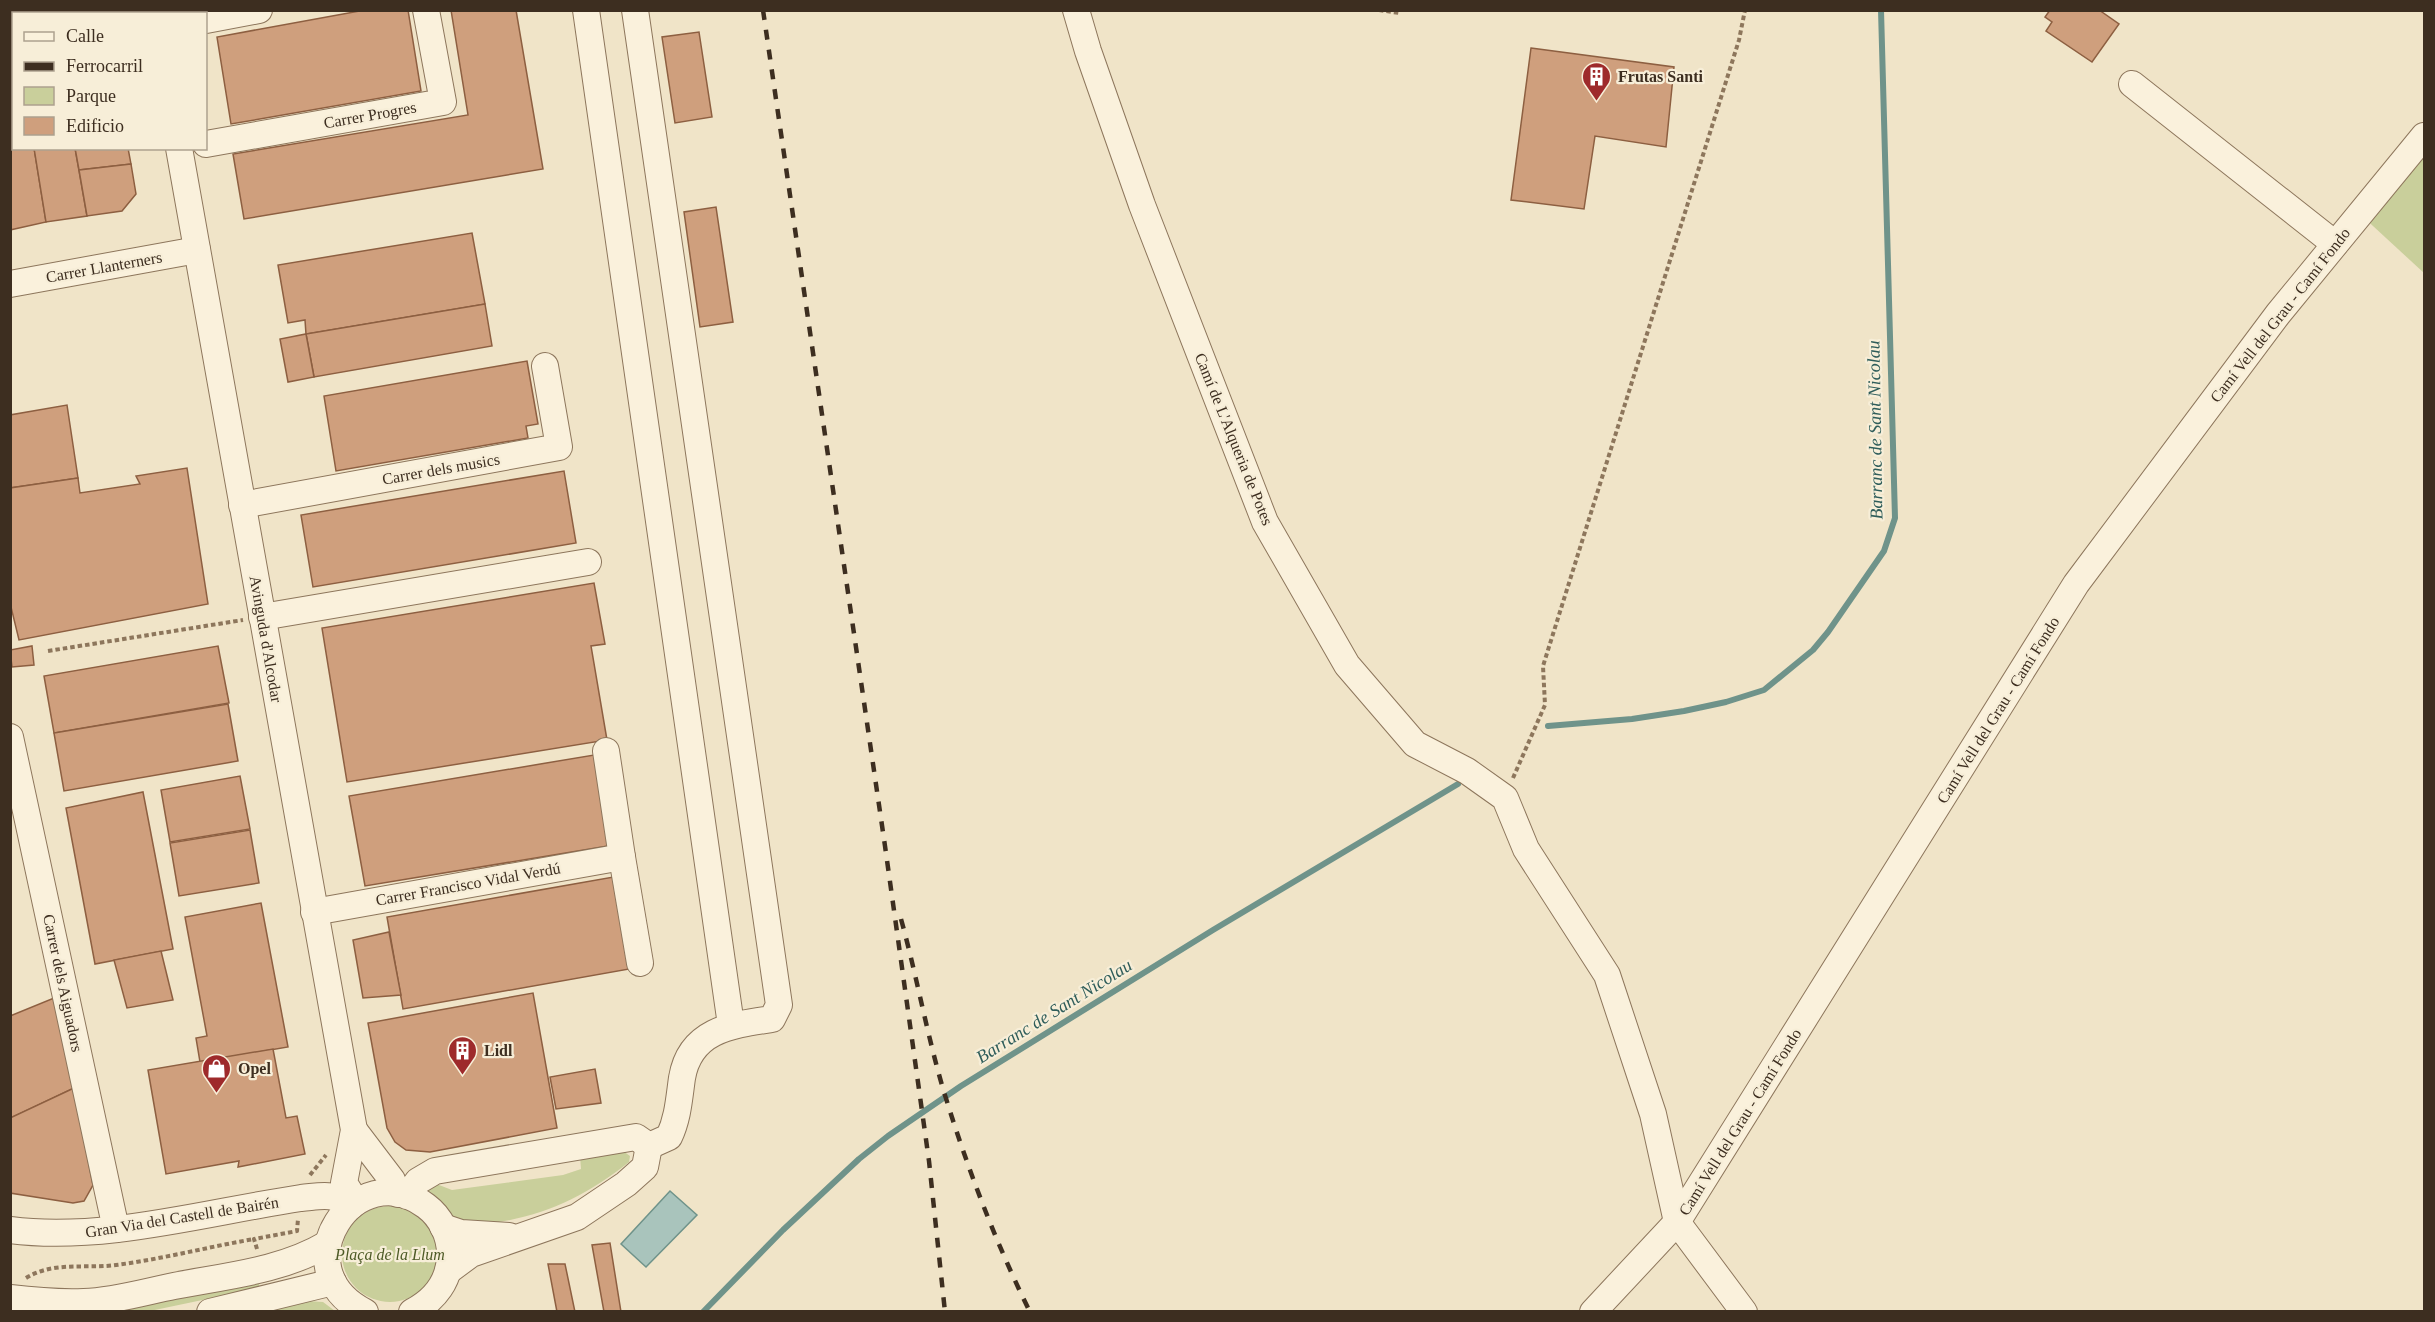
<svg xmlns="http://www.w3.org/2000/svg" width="2435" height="1322" viewBox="0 0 2435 1322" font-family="Georgia,serif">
  <rect width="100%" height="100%" fill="#f0e4c8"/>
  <g fill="#c9cf9b">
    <polygon points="2424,136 2424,273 2360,214"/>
    <path d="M 623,1151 L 630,1156 L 629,1162 C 586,1196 547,1215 493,1223 C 480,1225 469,1228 457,1222 C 445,1216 434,1199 425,1189 L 430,1185 L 439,1185 L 452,1190 L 563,1175 L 581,1169 L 580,1156 Z"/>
    <circle cx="390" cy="1254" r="48"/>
    <polygon points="258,1281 260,1288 150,1311 103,1312"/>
    <polygon points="308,1301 323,1302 335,1311 255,1312"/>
  </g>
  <polygon fill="#a9c4bc" stroke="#6f938a" stroke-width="1.5" points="670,1191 697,1215 646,1267 621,1244"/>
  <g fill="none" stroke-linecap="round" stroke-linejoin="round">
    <g stroke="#6f938a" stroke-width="6">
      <polyline points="1548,726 1632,719 1684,711 1726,702 1764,690 1813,650 1828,632 1884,551 1895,518 1881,10"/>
      <polyline points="703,1312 783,1230 859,1159 888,1136 961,1086 1213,930 1458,784"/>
    </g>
  </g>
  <g fill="#cf9f7d" stroke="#8d5f41" stroke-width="1.5">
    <polygon points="10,10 76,10 60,14 14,14 14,22 10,23"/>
    <polygon points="365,10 408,10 421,91 231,124 217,37"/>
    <polygon points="451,10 516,10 543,169 244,219 233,154 468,115"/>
    <polygon points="2050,10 2099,10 2119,24 2092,62 2046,31 2052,22 2045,17"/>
    <polygon points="14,22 14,79 10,80 10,23"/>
    <polygon points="699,32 712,117 675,123 662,37"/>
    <polygon points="1531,48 1674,67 1666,147 1595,136 1584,209 1511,200"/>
    <polygon points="14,91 14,148 34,148 46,222 10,230 10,92"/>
    <polygon points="34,148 75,148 87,216 46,222"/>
    <polygon points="75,148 128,148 131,164 79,170"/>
    <polygon points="131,164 136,194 122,211 87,216 79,170"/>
    <polygon points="716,207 733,322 700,327 684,212"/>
    <polygon points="472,233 485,304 306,334 305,320 288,323 278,265"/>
    <polygon points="485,304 492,346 314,377 306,334"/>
    <polygon points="306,334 314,377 288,382 280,339"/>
    <polygon points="527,361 538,424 526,426 528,438 336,471 324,396"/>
    <polygon points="67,405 78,478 10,488 10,415"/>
    <polygon points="187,468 208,604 19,640 10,603 10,488 78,478 80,493 140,484 136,476"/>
    <polygon points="564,471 576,543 313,587 301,515"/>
    <polygon points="594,583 605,644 591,646 607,740 347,782 322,628"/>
    <polygon points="32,646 34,665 12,667 10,650"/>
    <polygon points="218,646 229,703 54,733 44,676"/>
    <polygon points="228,704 238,761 64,791 54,733"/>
    <polygon points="600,754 614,845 365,886 349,796"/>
    <polygon points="240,776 250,829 170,842 161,790"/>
    <polygon points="143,792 173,949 95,964 66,808"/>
    <polygon points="250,830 259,883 179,896 170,843"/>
    <polygon points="619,876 635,968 403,1009 387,917"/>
    <polygon points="261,903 288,1047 200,1062 196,1038 207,1036 185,917"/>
    <polygon points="389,932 401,995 363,998 353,940"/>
    <polygon points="161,951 173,1000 127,1008 114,960"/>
    <polygon points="533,993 557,1128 430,1152 406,1150 395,1142 387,1128 368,1023"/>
    <polygon points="54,998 74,1088 11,1118 10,1016"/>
    <polygon points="273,1049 286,1118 297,1116 305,1154 238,1167 239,1161 166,1174 148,1070"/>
    <polygon points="595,1069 601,1103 556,1109 550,1077"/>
    <polygon points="74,1088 93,1185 84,1201 73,1203 10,1193 10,1118"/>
    <polygon points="610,1243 621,1312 604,1312 592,1245"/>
    <polygon points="548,1264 565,1264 575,1312 557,1312"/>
  </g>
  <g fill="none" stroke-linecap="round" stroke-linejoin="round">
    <defs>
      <g id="minor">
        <polyline points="155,10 156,14"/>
        <polyline points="586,10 731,1025"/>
        <path d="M 635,10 L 779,1005 L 772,1019 C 731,1025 690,1030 682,1078 C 679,1099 678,1118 669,1137 L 649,1146"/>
        <polyline points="1076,10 1088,51 1142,205 1265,522 1347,665 1415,744 1467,771 1505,798 1526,849 1607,975 1653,1114 1677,1222 1744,1312"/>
        <polyline points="206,20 259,10"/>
        <polyline points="2132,84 2335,244"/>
        <polyline points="206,144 443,102 426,10"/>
        <polyline points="179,148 354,1130 344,1183 356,1202"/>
        <polyline points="10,284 197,250"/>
        <polyline points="242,505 559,447 545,366"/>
        <polyline points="262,617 588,562"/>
        <polyline points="10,737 116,1229"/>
        <polyline points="622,857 640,963"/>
        <polyline points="314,912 622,857 606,751"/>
        <polyline points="354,1130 392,1180 398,1194"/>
        <polyline points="407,1196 418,1181 435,1171 636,1137 649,1146"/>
        <polyline points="443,1227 461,1233 509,1236"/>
        <path d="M 10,1230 C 105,1242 207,1212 301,1198 C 323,1196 332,1192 351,1206"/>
        <polyline points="448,1271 471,1254 577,1217 626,1184 645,1167 649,1146"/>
        <path d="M 10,1298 C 35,1301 59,1303 84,1302 C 114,1301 144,1292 174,1286 C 225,1276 282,1271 327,1244"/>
        <polyline points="210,1312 333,1282"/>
        <path d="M 365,1312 C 279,1268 356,1153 426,1206 C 441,1217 450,1236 450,1254 C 450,1280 435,1300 412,1312"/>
        <polyline points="1593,1312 1677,1222 2076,584 2278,314 2424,136"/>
      </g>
    </defs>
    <use href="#minor" stroke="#8d765c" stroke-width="28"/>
    <g stroke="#8d765c" stroke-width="4" stroke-dasharray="4.5 3" stroke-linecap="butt">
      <polyline points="1379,10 1399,13"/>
      <polyline points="48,651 243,620"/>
      <polyline points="1513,778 1545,705 1543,666 1739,40 1745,10"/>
      <polyline points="310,1175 326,1155"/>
      <polyline points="257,1249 254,1239 297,1231 298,1219"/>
      <path d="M 26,1278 C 54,1261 85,1269 116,1265 C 162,1259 208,1247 254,1239"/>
    </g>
    <use href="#minor" stroke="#faf1dc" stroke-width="26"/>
    <g stroke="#3d2e20" stroke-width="4.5" stroke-dasharray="10 10" stroke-linecap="butt">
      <polyline points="763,10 885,846 929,1161 945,1312"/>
      <path d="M 901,919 C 917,977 927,1035 944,1092 C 967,1167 995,1241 1030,1312"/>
    </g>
  </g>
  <defs>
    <symbol id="building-pin" viewBox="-11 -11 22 30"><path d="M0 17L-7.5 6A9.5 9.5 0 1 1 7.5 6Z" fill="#9e2a2b" stroke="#f7eed8"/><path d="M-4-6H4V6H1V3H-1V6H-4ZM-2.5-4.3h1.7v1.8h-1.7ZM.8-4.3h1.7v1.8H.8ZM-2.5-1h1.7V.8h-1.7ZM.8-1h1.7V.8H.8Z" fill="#fff"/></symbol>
    <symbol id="shop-pin" viewBox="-11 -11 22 30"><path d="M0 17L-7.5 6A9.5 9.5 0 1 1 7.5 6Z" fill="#9e2a2b" stroke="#f7eed8"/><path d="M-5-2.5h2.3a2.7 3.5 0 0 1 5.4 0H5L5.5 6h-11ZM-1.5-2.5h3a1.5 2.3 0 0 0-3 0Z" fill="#fff"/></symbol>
  </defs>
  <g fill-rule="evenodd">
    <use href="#building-pin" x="1580" y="60" width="33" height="45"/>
    <use href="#building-pin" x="446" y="1034" width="33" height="45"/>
    <use href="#shop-pin" x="200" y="1052" width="33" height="45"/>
  </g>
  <g text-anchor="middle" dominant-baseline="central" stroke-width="4.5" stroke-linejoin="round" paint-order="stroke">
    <g font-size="16" font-weight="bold" fill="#3d2e20" stroke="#f7eed8" text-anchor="start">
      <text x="1618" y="76">Frutas Santi</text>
      <text x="484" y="1050">Lidl</text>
      <text x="238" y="1068">Opel</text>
    </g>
    <g font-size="16" fill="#3d2e20" stroke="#f7eed8">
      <text transform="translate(370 115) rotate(-10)">Carrer Progres</text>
      <text transform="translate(104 267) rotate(-10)">Carrer Llanterners</text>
      <text transform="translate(2280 315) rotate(-52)">Camí Vell del Grau - Camí Fondo</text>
      <text transform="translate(1234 439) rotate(68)">Camí de L'Alqueria de Potes</text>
      <text transform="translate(441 469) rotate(-10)">Carrer dels musics</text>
      <text transform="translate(266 639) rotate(80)">Avinguda d'Alcodar</text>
      <text transform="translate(1998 710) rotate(-58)">Camí Vell del Grau - Camí Fondo</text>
      <text transform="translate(468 884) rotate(-10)">Carrer Francisco Vidal Verdú</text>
      <text transform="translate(63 983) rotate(78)">Carrer dels Aiguadors</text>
      <text transform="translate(1740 1122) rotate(-58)">Camí Vell del Grau - Camí Fondo</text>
      <text transform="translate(182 1217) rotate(-9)">Gran Via del Castell de Bairén</text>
    </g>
    <g font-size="16" font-style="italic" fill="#4d5a26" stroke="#f7eed8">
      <text x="390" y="1254">Plaça de la Llum</text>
    </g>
    <g font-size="18" font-style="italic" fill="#2f5d5a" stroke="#f7eed8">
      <text transform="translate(1875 430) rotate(-91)">Barranc de Sant Nicolau</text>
      <text transform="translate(1054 1011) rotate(-32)">Barranc de Sant Nicolau</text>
    </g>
  </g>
  <rect width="2435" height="1322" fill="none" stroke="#3d2e20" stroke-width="24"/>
  <rect x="12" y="12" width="195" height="138" fill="#f7eed8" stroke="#ada18e" stroke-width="1.5"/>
  <rect x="24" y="32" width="30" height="9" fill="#faf1dc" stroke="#ada18e" stroke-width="1.5"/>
  <text x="66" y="42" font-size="18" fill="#3d2e20">Calle</text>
  <rect x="24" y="62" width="30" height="9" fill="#3d2e20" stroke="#ada18e" stroke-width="1.5"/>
  <text x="66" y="72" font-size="18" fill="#3d2e20">Ferrocarril</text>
  <rect x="24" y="87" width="30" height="18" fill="#c9cf9b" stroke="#ada18e" stroke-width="1.5"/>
  <text x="66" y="102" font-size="18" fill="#3d2e20">Parque</text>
  <rect x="24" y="117" width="30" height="18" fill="#cf9f7d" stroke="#ada18e" stroke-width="1.5"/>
  <text x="66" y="132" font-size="18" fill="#3d2e20">Edificio</text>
</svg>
